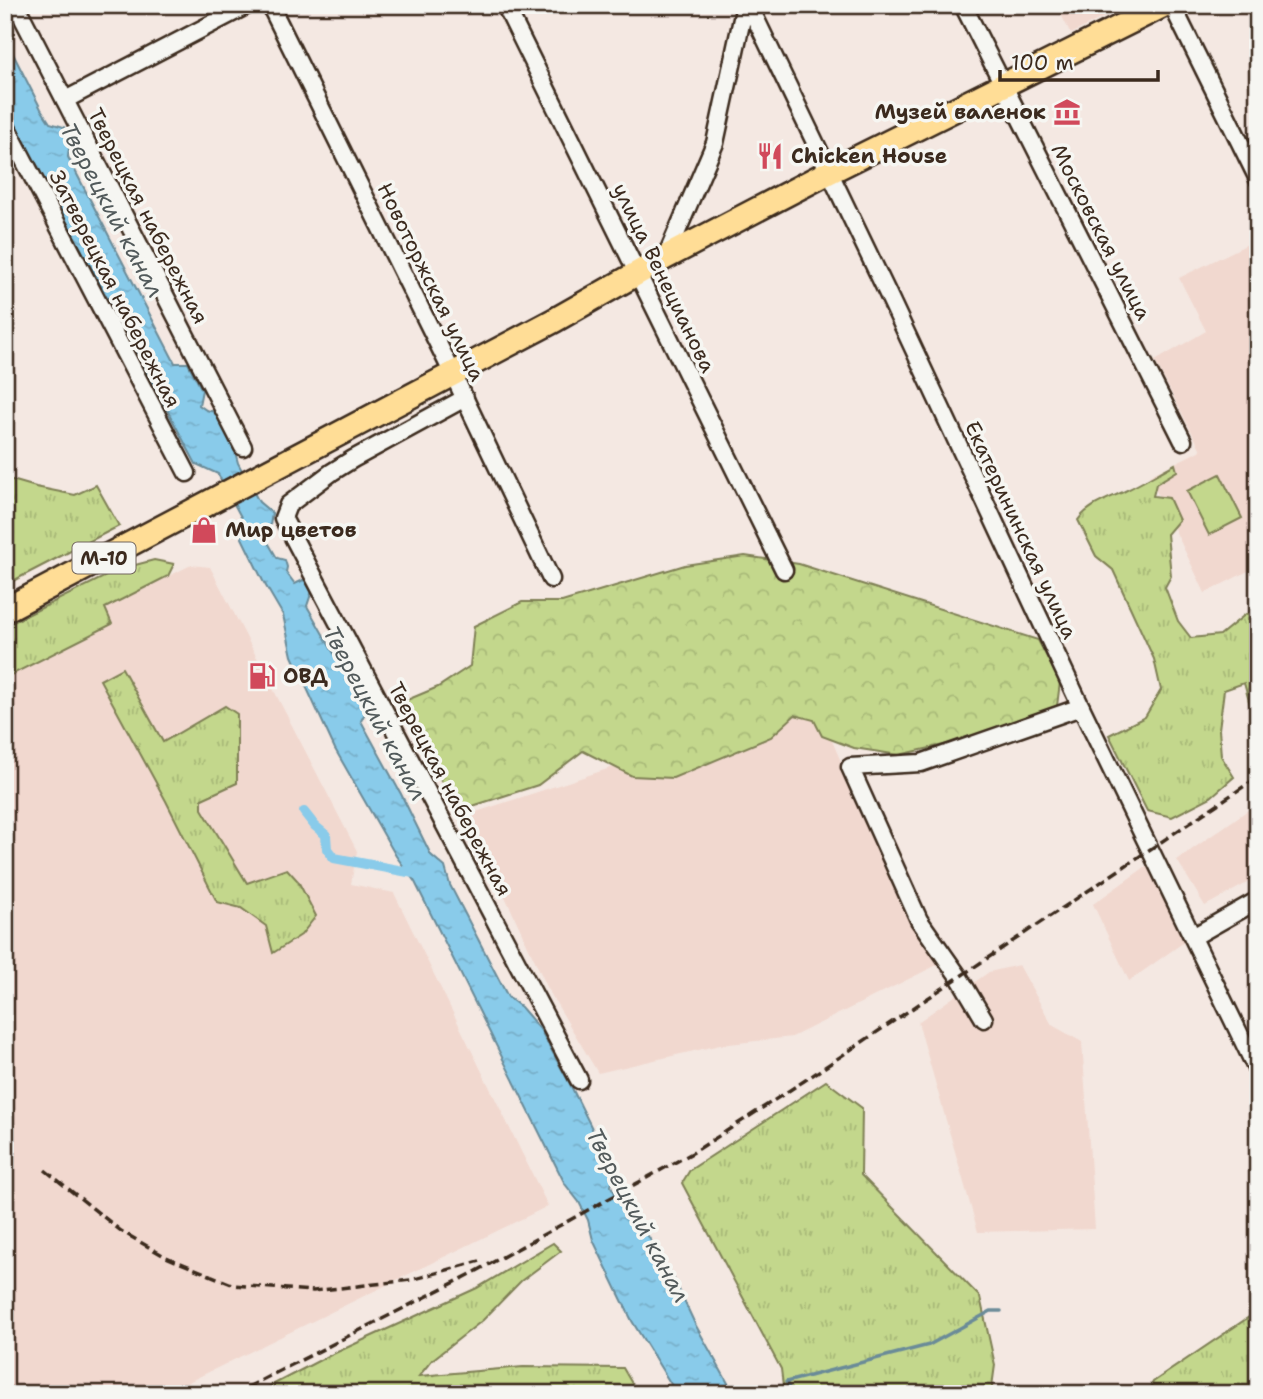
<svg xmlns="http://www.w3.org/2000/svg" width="1263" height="1399" viewBox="0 0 1263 1399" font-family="'Shantell Sans',sans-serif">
  <defs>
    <pattern id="grass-tufts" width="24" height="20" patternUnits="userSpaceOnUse" patternTransform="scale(1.75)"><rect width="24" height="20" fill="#c3d78c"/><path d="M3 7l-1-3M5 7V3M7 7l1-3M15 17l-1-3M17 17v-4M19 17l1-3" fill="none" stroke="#a8b978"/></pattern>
    <pattern id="forest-crowns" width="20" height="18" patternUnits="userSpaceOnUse" patternTransform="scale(1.75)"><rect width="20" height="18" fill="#c3d78c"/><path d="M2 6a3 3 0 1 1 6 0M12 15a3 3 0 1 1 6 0" fill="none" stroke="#a8b978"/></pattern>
    <pattern id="water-ripples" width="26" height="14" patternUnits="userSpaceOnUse" patternTransform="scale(1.75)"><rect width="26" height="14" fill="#89cbea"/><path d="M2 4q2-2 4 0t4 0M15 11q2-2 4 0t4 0" fill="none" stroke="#77aec8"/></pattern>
  </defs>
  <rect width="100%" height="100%" fill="#f4e8e2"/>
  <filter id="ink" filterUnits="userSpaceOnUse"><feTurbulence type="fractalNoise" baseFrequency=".0143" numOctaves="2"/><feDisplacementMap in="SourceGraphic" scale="14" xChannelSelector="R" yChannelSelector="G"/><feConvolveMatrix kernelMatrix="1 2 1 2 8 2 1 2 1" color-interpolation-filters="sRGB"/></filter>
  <g filter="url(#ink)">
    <g fill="#f1d8cf">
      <polygon points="1056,5 1127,5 1071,34"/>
      <polygon points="1258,239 1258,566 1205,593 1149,476 1201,450 1155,361 1206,331 1179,278"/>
      <polygon points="191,565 210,567 357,851 351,884 394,893 548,1206 164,1394 6,1394 5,678 112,624 104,609"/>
      <polygon points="815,701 909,920 941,963 792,1037 720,1045 598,1073 549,991 467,815"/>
      <polygon points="1258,803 1258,877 1205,906 1177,860"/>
      <polygon points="1148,865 1187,940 1129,981 1093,904"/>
      <polygon points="1019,965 1052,1025 1082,1042 1095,1229 978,1232 918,1022 989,972"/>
    </g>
    <g fill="url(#grass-tufts)" stroke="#7f8055" stroke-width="2">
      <path d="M 1175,464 L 1177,471 L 1156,484 L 1153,496 L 1169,498 L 1179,520 L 1167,534 L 1171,576 L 1165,587 L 1178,621 L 1191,638 L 1220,635 L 1246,614 L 1258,610 L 1258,721 L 1255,723 L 1244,683 L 1224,690 L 1219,729 L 1221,756 L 1234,777 L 1211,797 L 1172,817 L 1147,811 L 1109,735 L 1145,717 L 1161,690 L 1154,659 L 1113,570 L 1096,556 L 1078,520 C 1090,504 1108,499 1125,491 C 1142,483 1158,473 1175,464 Z"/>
      <polygon points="12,480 36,487 75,495 96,485 119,526 5,585 5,482"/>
      <polygon points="154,560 174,564 168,576 105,608 112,624 5,678 5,626 120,569"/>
      <polygon points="122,668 163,742 225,706 237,714 237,783 202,799 202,809 247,883 287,869 298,881 316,916 301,935 273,953 266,926 241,908 217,902 166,801 100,680"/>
      <polygon points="826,1081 862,1108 861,1175 980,1297 995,1365 991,1394 784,1394 781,1369 682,1183 690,1170"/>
      <polygon points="553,1243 561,1251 521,1281 483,1320 432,1360 419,1376 523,1367 623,1368 638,1394 255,1394 322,1359 477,1288"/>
      <polygon points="1258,1311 1258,1394 1147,1394 1153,1382"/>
    </g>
    <polygon fill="url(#forest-crowns)" stroke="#7f8055" stroke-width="2" points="745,556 799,564 1038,640 1060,682 1057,706 957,742 899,755 854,748 822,736 814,720 795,715 771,737 673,778 632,776 583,751 538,785 457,811 405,711 407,700 438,687 470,666 474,626 522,602 562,602 685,565"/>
    <polygon fill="#c3d78c" stroke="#7f8055" stroke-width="2" points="1220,474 1242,518 1209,535 1187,491"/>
    <polygon fill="url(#water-ripples)" stroke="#6a8b98" stroke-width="2" points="5,38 41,109 50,123 64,127 70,139 68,157 175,363 188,363 202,390 199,405 206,410 215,412 234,448 238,463 259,502 272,513 270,526 262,532 277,558 285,560 287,567 286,572 295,584 305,579 312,591 307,606 358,696 365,713 361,721 401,794 431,855 445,867 450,885 508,997 521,1007 540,1029 570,1084 614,1173 611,1186 624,1210 634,1213 673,1277 695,1324 734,1394 677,1394 632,1321 593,1240 588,1220 579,1202 565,1184 415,882 396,856 335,749 292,656 283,615 263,581 242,538 241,517 218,474 196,464 5,107"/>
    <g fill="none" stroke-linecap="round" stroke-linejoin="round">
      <polyline stroke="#6a8b98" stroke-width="3.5" points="792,1394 786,1382 929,1345 991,1311 1001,1311"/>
      <polyline stroke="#89cbea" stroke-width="10" points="304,812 315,826 326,835 327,849 334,858 419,874"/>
      <defs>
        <g id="minor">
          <polyline points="16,5 243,447"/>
          <polyline points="270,5 453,374 551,579"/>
          <polyline points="505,5 784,570"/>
          <polyline points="749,5 887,292 1081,707 1258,1072"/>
          <polyline points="963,5 1183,441"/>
          <polyline points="1172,5 1258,179"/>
          <polyline points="65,100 248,5"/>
          <polyline points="5,124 187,473"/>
          <polyline points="666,257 715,143 745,5"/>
          <polyline points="465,398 353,459 332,472 288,505 283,518 579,1080"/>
          <polyline points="1193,937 1258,900"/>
          <polyline points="984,1019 959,977 919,920 850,767 921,763 1081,707"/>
        </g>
        <polyline id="highway" points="5,610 555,320 666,257 829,172 1164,5"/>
      </defs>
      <use href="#minor" stroke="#3b2a1e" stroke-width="21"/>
      <use href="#highway" stroke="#3b2a1e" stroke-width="28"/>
      <use href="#minor" stroke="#f6f6f2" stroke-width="16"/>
      <use href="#highway" stroke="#ffdd96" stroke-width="23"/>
      <g stroke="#3b2a1e" stroke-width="3.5" stroke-dasharray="10 5" stroke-linecap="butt">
        <polyline points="45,1170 121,1231 166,1257 234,1285 313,1291 411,1280 480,1261"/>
        <polyline points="234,1394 475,1272 694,1152 804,1081 1258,777"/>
      </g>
    </g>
  </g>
  <defs>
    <symbol id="museum-bare" viewBox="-9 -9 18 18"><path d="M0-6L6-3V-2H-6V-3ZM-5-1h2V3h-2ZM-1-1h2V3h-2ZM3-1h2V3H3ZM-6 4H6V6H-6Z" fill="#d1495b" stroke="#f6f6f2" stroke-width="2.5" paint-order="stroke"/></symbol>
    <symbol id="restaurant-bare" viewBox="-9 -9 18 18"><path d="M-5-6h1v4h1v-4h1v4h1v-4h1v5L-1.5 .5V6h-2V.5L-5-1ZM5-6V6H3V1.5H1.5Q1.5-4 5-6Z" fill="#d1495b" stroke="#f6f6f2" stroke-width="2.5" paint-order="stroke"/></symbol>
    <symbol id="shop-bare" viewBox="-9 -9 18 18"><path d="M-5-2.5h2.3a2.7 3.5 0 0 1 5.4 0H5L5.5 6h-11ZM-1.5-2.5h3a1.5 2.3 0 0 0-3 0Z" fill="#d1495b" stroke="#f6f6f2" stroke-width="2.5" paint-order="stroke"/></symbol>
    <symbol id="fuel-bare" viewBox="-9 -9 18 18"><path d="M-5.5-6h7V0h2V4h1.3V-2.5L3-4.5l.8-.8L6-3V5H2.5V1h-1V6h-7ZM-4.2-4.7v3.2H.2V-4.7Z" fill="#d1495b" stroke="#f6f6f2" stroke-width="2.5" paint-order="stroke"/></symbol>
  </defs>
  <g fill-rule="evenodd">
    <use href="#museum-bare" x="1048" y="93" width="38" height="38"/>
    <use href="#restaurant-bare" x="751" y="137" width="38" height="38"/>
    <use href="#shop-bare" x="185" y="511" width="38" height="38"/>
    <use href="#fuel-bare" x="243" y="657" width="38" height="38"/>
  </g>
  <g text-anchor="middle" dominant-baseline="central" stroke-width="7" stroke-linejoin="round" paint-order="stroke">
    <rect fill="#f6f6f2" stroke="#73675e" stroke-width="2" x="72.5" y="542.5" width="63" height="31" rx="5"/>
    <g font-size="19" font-weight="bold" fill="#3b2a1e">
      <text x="104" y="558">М-10</text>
    </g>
    <g font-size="21" font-weight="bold" fill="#3b2a1e" stroke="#f6f6f2" text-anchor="start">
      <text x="1046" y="112" text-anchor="end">Музей валенок</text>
      <text x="791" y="156">Chicken House</text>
      <text x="225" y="530">Мир цветов</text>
      <text x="283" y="676">ОВД</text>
    </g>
    <g font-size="21" fill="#3b2a1e" stroke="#f6f6f2">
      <text transform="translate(148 216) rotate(63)">Тверецкая набережная</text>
      <text transform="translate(1101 232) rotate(63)">Московская улица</text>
      <text transform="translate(664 278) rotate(64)">улица Венецианова</text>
      <text transform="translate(431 282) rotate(64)">Новоторжская улица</text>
      <text transform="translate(115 289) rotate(63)">Затверецкая набережная</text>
      <text transform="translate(1021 530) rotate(65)">Екатерининская улица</text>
      <text transform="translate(450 789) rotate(62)">Тверецкая набережная</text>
    </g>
    <g font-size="23" font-style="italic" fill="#525a5b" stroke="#f6f6f2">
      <text transform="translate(112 210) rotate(62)">Тверецкий канал</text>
      <text transform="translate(375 713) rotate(62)">Тверецкий канал</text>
      <text transform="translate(638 1215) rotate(62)">Тверецкий канал</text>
    </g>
  </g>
  <rect width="1263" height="1399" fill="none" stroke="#f6f6f2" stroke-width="28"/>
  <rect x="14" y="14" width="1235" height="1371" fill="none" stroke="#3b2a1e" stroke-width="2.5" filter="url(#ink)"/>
  <path d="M1000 70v10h158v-10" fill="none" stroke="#3b2a1e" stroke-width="3.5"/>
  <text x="1011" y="70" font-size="21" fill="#3b2a1e" stroke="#f6f6f2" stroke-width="5" paint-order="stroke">100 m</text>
</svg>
